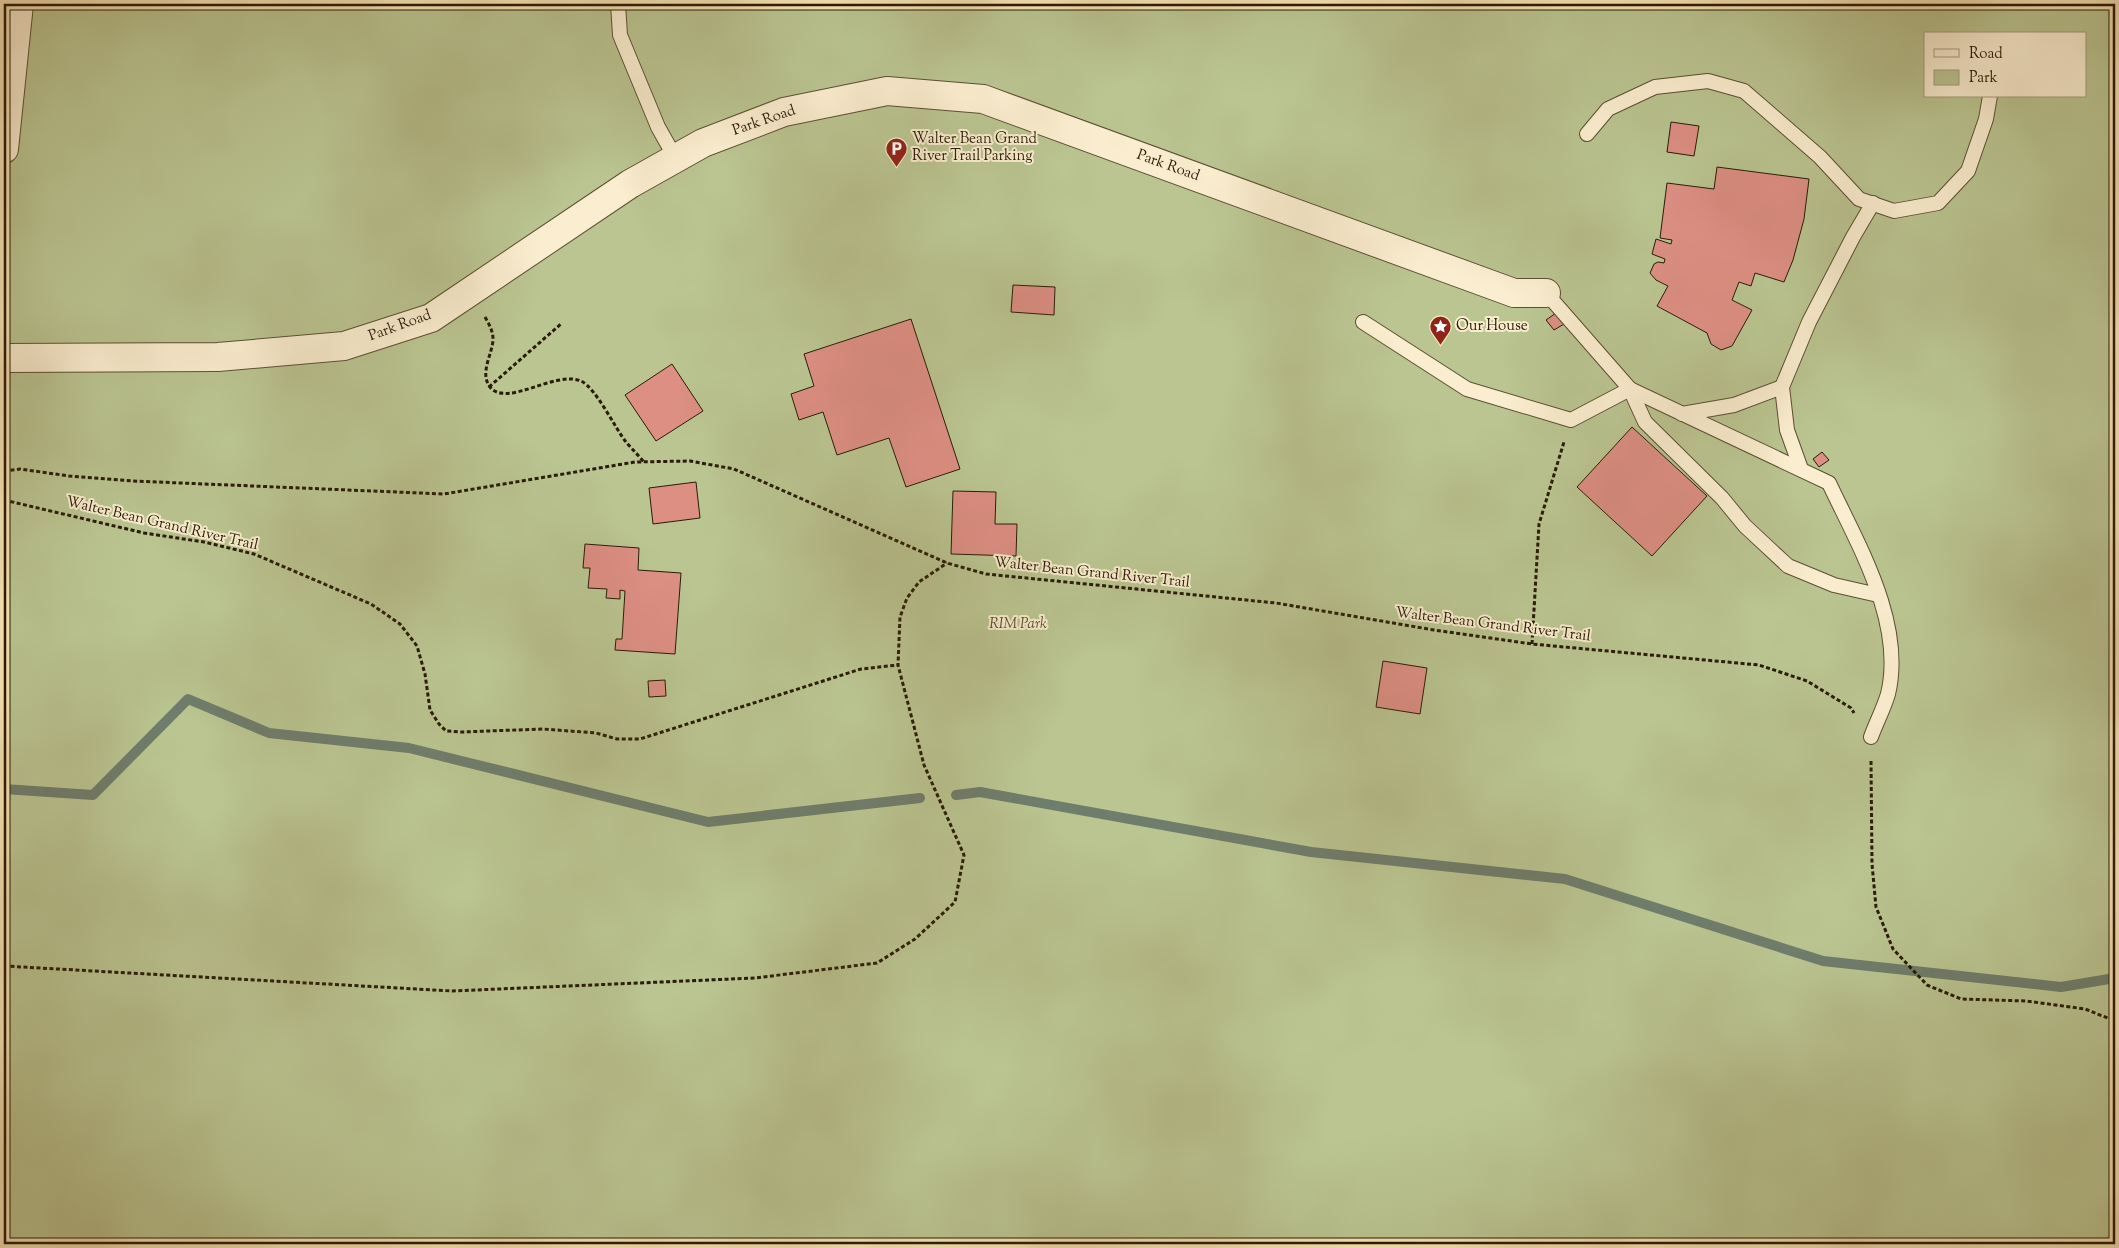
<svg xmlns="http://www.w3.org/2000/svg" width="2119" height="1248" viewBox="0 0 2119 1248" font-family="'Sorts Mill Goudy',serif">
  <rect width="100%" height="100%" fill="#f9e5b6"/>
  <filter id="stains"><feTurbulence type="fractalNoise" baseFrequency=".004" numOctaves="4"/><feColorMatrix values="0 0 0 0 .2 0 0 0 0 .09 0 0 0 0 .02 0 0 0 .5 -.17"/></filter>
  <radialGradient id="worn" r=".72"><stop offset=".6" stop-color="#630" stop-opacity="0"/><stop offset="1" stop-color="#630" stop-opacity=".3"/></radialGradient>
  <path fill="#bac591" stroke="#72704c" fill-rule="evenodd" d="M 4,4 L 2115,4 L 2115,1244 L 4,1244 ZM 1925,34 L 2085,34 L 2085,96 L 1925,96 Z"/>
  <g fill="none" stroke-linecap="round" stroke-linejoin="round">
    <g stroke="#6f7d6c" stroke-width="10">
      <polyline points="4,789 93,795 188,699 269,733 409,748 708,822 920,798"/>
      <polyline points="956,795 980,792 1311,852 1565,879 1823,961 2061,987 2115,978"/>
    </g>
  </g>
  <g fill="#dd8f84" stroke="#291b07">
    <polygon points="1671,122 1699,126 1694,156 1667,152"/>
    <polygon points="1717,167 1809,179 1804,219 1793,260 1784,282 1755,273 1751,286 1739,282 1732,300 1752,310 1732,346 1721,350 1711,344 1707,333 1657,306 1668,286 1656,280 1650,273 1654,264 1658,262 1664,263 1665,259 1652,254 1656,239 1671,244 1672,240 1660,238 1667,183 1714,189"/>
    <polygon points="1013,285 1055,287 1054,315 1011,312"/>
    <polygon points="1556,313 1564,324 1554,330 1546,320"/>
    <polygon points="911,319 960,469 906,487 889,438 837,455 823,412 799,420 791,394 814,386 804,354"/>
    <polygon points="672,364 703,411 656,441 625,395"/>
    <polygon points="1632,427 1707,496 1652,556 1577,487"/>
    <polygon points="1822,452 1829,460 1819,467 1813,459"/>
    <polygon points="696,482 700,518 653,524 649,488"/>
    <polygon points="953,491 996,492 995,524 1017,524 1016,556 951,554"/>
    <polygon points="585,544 639,548 638,570 681,573 675,654 615,650 616,639 622,639 625,591 620,590 620,599 606,598 607,589 588,588 590,568 583,568"/>
    <polygon points="1383,661 1427,668 1420,714 1376,707"/>
    <polygon points="665,680 666,696 649,697 648,681"/>
  </g>
  <g fill="none" stroke-linecap="round" stroke-linejoin="round">
    <defs>
      <g id="lane">
        <polyline points="618,4 620,35 658,127 676,159"/>
        <polyline points="1587,134 1608,109 1655,87 1708,81 1744,91 1820,157 1859,199 1894,211 1938,203 1968,171 1986,119 1990,96"/>
        <path d="M 1546,293 L 1630,389 L 1829,483 C 1858,545 1905,623 1888,694 C 1884,708 1876,723 1871,737"/>
        <polyline points="1363,322 1467,389 1571,420 1630,389 1645,422 1722,498 1745,526 1788,566 1834,585 1878,595"/>
        <polyline points="1682,414 1734,405 1782,387"/>
        <polyline points="1801,469 1787,430 1782,387 1809,322 1853,237 1873,203"/>
      </g>
      <g id="street">
        <polyline points="4,149 19,4"/>
        <polyline points="4,358 218,357 344,346 431,318 630,184 703,143 784,112 887,91 983,99 1514,293 1546,293"/>
      </g>
    </defs>
    <use href="#lane" stroke="#5d4e33" stroke-width="16"/>
    <use href="#street" stroke="#5d4e33" stroke-width="30"/>
    <g stroke="#291b07" stroke-width="3" stroke-dasharray="4 2.5" stroke-linecap="butt">
      <path d="M 485,317 C 489,324 493,331 493,339 C 493,353 479,373 490,387 C 507,408 555,370 581,381 C 596,388 615,428 626,442 C 632,449 638,455 644,462"/>
      <polyline points="489,387 562,323"/>
      <polyline points="4,471 20,469 69,476 133,481 444,494 635,462 690,461 734,469 947,563 986,574 1276,603 1434,630 1532,644 1759,665 1807,681 1851,708 1854,713"/>
      <polyline points="4,500 144,533 204,542 254,554 371,604 400,624 417,646 425,674 430,710 439,724 446,731 461,732 543,729 596,733 617,739 640,739 861,669 898,665"/>
      <polyline points="1532,644 1539,524 1564,442"/>
      <polyline points="1871,761 1872,864 1876,907 1893,949 1927,985 1961,999 2026,1001 2085,1009 2115,1021"/>
      <polyline points="4,966 452,991 755,978 877,963 915,939 955,902 964,855 924,765 898,665 900,617 907,598 919,582 947,563"/>
    </g>
    <use href="#lane" stroke="#fbeed0" stroke-width="14"/>
    <use href="#street" stroke="#fbeed0" stroke-width="28"/>
  </g>
  <defs>
    <symbol id="parking-pin" viewBox="-11 -11 22 30"><path d="M0 17L-7.5 6A9.5 9.5 0 1 1 7.5 6Z" fill="#8f2418" stroke="#fbeed0"/><path d="M-3.5-5.5H1a3.5 3.5 0 0 1 0 7H-1V5.5H-3.5ZM-1-3.4V-.6H.8a1.4 1.4 0 0 0 0-2.8Z" fill="#fff"/></symbol>
    <symbol id="sight-pin" viewBox="-11 -11 22 30"><path d="M0 17L-7.5 6A9.5 9.5 0 1 1 7.5 6Z" fill="#8f2418" stroke="#fbeed0"/><path d="M0-6L1.8-2.2L6-1.7L2.9 1.2L3.7 5.4L0 3.3L-3.7 5.4L-2.9 1.2L-6-1.7L-1.8-2.2Z" fill="#fff"/></symbol>
  </defs>
  <g fill-rule="evenodd">
    <use href="#parking-pin" x="884" y="136" width="25" height="34"/>
    <use href="#sight-pin" x="1428" y="314" width="25" height="34"/>
  </g>
  <g text-anchor="middle" dominant-baseline="central" stroke-width="4" stroke-linejoin="round" paint-order="stroke">
    <g font-size="15" fill="#291b07" stroke="#fbeed0">
      <text transform="translate(764 121) rotate(-19)">Park Road</text>
      <text transform="translate(1168 166) rotate(20)">Park Road</text>
      <text transform="translate(400 326) rotate(-20)">Park Road</text>
      <text transform="translate(162 524) rotate(13)">Walter Bean Grand River Trail</text>
      <text transform="translate(1092 573) rotate(6)">Walter Bean Grand River Trail</text>
      <text transform="translate(1493 625) rotate(7)">Walter Bean Grand River Trail</text>
    </g>
    <g font-size="15" fill="#291b07" stroke="#fbeed0" text-anchor="start">
      <text x="912" y="139">Walter Bean Grand<tspan x="912" dy="17">River Trail Parking</tspan></text>
      <text x="1456" y="326">Our House</text>
    </g>
    <g font-size="15" font-style="italic" fill="#544e30" stroke="#fbeed0">
      <text x="1018" y="624">RIM Park</text>
    </g>
  </g>
  <rect width="2119" height="1248" fill="none" stroke="#f9e5b6" stroke-width="20"/>
  <rect x="5" y="5" width="2109" height="1238" fill="none" stroke="#291b07" stroke-width="2.5"/>
  <rect x="10" y="10" width="2099" height="1228" fill="none" stroke="#291b07"/>
  <rect x="1924" y="32" width="162" height="65" fill="#fbeed0" stroke="#a79a80"/>
  <rect x="1934" y="49" width="25" height="8" fill="#fbeed0" stroke="#a79a80"/>
  <text x="1969" y="58" font-size="15" fill="#291b07">Road</text>
  <rect x="1934" y="70" width="25" height="15" fill="#bac591" stroke="#a79a80"/>
  <text x="1969" y="82" font-size="15" fill="#291b07">Park</text>
  <rect width="100%" height="100%" filter="url(#stains)"/>
  <rect width="100%" height="100%" fill="url(#worn)"/>
</svg>
